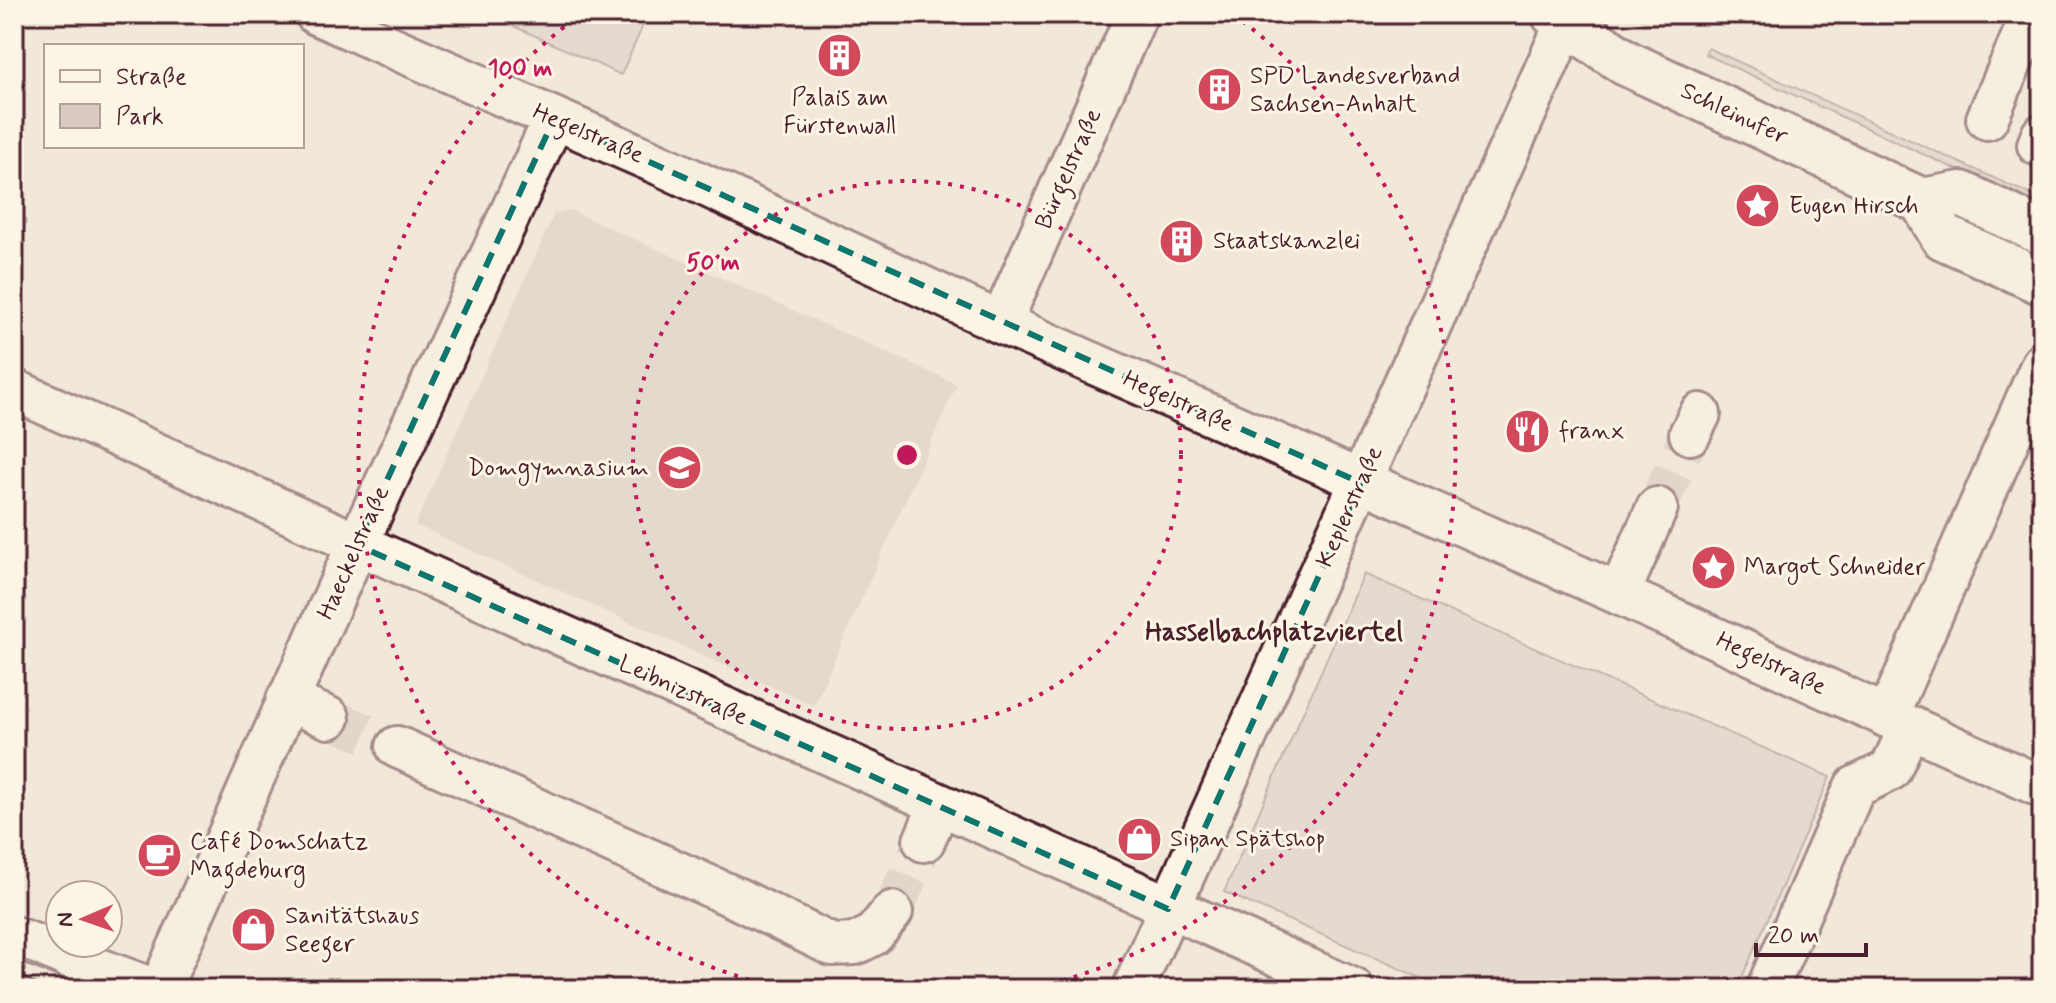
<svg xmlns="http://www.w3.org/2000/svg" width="2056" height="1003" viewBox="0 0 2056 1003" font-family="Mynerve,sans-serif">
  <rect width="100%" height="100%" fill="#f1e8da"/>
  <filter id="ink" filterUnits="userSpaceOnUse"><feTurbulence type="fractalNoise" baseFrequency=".0125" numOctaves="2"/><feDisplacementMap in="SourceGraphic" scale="16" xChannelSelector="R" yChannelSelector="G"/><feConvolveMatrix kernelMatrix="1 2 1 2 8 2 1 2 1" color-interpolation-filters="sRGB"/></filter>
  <g filter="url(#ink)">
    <polygon fill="#e4d9cd" points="570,210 957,384 814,706 415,525 554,214"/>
    <g fill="#d8cac0" stroke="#917476" stroke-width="2">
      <polygon points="487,14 648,14 621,75"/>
      <polygon points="1708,48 2038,198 2036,206 1705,54"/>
      <polygon points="1364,574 1830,777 1737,989 1446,989 1224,892"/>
    </g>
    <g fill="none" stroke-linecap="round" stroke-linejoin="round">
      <g stroke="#d0c0b7" stroke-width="40" stroke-dasharray="40 20" stroke-linecap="butt">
        <polyline points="1657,508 1690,434"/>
        <polyline points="329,718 397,747"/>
        <polyline points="892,912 924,841"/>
      </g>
      <defs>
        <g id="minor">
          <polyline points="316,14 661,165 1001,323 1619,594 2042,787"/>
          <polyline points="1987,119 2024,33 2042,41"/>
          <polyline points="2038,145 2042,135"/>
          <polyline points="1001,323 1137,14"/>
          <polyline points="14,390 1353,989"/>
          <polyline points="1690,434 1700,414"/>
          <polyline points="1619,594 1657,508"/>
          <polyline points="287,700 329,718"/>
          <polyline points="1887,717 2042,364"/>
          <polyline points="397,747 736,898 832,945 855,944 873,935 892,912"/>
          <polyline points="924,841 939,806"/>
          <polyline points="14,937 153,989"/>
          <polyline points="160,989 357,545 554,119"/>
          <polyline points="1133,989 1570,14"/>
          <polyline points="1767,989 1855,787 1890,770 1910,727"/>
        </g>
        <g id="major">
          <polyline points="1554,14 1626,63 1922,201 1961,194 2042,232"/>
          <polyline points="1922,201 1943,237 2042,282"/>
        </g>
      </defs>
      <use href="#minor" stroke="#4a1f2b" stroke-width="46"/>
      <use href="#major" stroke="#4a1f2b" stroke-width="50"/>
      <use href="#minor" stroke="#fcf5e5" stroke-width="40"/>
      <use href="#major" stroke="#fcf5e5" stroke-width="44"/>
      <g stroke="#4a1f2b" stroke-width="2">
        <polyline points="14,956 89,989"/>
        <polyline points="14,974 48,989"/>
      </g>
    </g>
  </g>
  <path d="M0 0H2056V1003H0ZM 554,119 L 1361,483 L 1168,909 L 357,545 Z" fill="#f1e8da" fill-opacity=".55" fill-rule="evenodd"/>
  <path fill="none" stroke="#0f766e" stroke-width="6" stroke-dasharray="16 10" stroke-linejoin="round" d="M 554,119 L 1361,483 L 1168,909 L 357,545 Z"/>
  <g fill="none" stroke="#c2185b" stroke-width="4" stroke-dasharray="4 8">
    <circle cx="907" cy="455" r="274"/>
    <path d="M784 989A548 548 0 0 1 581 14M1233 14A548 548 0 0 1 1030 989"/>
  </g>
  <defs>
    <symbol id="building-disc" viewBox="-11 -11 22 22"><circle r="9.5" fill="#d1495b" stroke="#fcf5e5"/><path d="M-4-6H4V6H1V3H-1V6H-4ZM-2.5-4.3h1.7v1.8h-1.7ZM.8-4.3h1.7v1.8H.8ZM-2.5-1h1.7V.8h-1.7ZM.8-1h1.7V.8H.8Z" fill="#fff"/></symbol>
    <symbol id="sight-disc" viewBox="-11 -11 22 22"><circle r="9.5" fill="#d1495b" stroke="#fcf5e5"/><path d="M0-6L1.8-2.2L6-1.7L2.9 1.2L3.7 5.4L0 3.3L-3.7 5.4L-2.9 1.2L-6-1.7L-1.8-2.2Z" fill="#fff"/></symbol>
    <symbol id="restaurant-disc" viewBox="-11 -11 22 22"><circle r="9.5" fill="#d1495b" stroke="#fcf5e5"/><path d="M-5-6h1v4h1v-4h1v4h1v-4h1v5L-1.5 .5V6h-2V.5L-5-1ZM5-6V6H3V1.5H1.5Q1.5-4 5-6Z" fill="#fff"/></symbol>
    <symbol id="school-disc" viewBox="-11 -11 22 22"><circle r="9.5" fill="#d1495b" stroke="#fcf5e5"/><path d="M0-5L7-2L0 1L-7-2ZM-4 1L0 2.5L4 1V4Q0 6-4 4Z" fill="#fff"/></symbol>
    <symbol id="shop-disc" viewBox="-11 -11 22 22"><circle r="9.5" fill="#d1495b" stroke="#fcf5e5"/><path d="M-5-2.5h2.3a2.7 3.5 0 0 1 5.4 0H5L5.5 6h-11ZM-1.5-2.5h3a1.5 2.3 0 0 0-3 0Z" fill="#fff"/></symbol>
    <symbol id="cafe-disc" viewBox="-11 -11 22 22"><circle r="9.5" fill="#d1495b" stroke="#fcf5e5"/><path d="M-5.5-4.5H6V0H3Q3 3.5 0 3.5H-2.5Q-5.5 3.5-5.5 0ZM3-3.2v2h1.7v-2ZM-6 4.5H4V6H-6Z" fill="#fff"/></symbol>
  </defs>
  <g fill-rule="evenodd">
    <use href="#building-disc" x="814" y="30" width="51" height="51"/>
    <use href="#building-disc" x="1194" y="64" width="51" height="51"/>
    <use href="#sight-disc" x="1732" y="180" width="51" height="51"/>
    <use href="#building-disc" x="1156" y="216" width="51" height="51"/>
    <use href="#restaurant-disc" x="1502" y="406" width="51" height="51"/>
    <use href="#school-disc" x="654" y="442" width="51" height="51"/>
    <use href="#sight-disc" x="1688" y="542" width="51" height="51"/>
    <use href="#shop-disc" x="1114" y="814" width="51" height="51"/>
    <use href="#cafe-disc" x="134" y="830" width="51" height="51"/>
    <use href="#shop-disc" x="228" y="904" width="51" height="51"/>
  </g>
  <g text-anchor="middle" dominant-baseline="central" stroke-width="6" stroke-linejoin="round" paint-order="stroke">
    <g font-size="24" fill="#4a1f2b" stroke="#fcf5e5" text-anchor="start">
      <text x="1250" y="76">SPD Landesverband<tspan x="1250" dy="28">Sachsen-Anhalt</tspan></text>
      <text x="840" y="98" text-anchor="middle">Palais am<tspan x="840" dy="28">Fürstenwall</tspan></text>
      <text x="1789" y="206">Eugen Hirsch</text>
      <text x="1213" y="241">Staatskanzlei</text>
      <text x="1559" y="431">franx</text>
      <text x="649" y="468" text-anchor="end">Domgymnasium</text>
      <text x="1744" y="567">Margot Schneider</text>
      <text x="1170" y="839">Sipan Spätshop</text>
      <text x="190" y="842">Café Domschatz<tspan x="190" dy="28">Magdeburg</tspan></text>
      <text x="285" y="916">Sanitätshaus<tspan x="285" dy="28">Seeger</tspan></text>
    </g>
    <g font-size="24" fill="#4a1f2b" stroke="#fcf5e5">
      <text transform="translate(1734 114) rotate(25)">Schleinufer</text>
      <text transform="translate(588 134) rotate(23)">Hegelstraße</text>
      <text transform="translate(1069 169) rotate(-66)">Bürgelstraße</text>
      <text transform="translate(1178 402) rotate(24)">Hegelstraße</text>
      <text transform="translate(1350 507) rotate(-66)">Keplerstraße</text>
      <text transform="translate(354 553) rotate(-66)">Haeckelstraße</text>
      <text transform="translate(1771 664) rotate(25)">Hegelstraße</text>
      <text transform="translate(683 691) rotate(24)">Leibnizstraße</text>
    </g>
    <g font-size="26" font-weight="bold" fill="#4a1f2b" stroke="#fcf5e5">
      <text x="1274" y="633">Hasselbachplatzviertel</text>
    </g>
  </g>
  <circle cx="907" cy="455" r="12" fill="#c2185b" stroke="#fcf5e5" stroke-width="4"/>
  <g font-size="24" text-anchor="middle" font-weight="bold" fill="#c2185b" stroke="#fcf5e5" stroke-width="6" stroke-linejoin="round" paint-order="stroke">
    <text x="520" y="76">100 m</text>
    <text x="713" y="270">50 m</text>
  </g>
  <rect width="2056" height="1003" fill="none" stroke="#fcf5e5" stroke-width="48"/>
  <rect x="24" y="24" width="2008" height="955" fill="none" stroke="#4a1f2b" stroke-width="3" filter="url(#ink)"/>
  <rect x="44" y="44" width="260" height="104" fill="#fcf5e5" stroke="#b59f9b" stroke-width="2"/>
  <rect x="60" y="70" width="40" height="12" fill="#fcf5e5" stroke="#b59f9b" stroke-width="2"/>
  <text x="116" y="84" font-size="24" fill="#4a1f2b">Straße</text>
  <rect x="60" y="104" width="40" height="24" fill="#d8cac0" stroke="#b59f9b" stroke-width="2"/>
  <text x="116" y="124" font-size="24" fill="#4a1f2b">Park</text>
  <g transform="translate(84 919) rotate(268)"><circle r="38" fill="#fcf5e5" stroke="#b59f9b" stroke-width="2"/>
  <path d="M0-6L14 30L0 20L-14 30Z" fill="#d1495b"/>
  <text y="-12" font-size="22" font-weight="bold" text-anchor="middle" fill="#4a1f2b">N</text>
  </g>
  <path d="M1756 943v12h110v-12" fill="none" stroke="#4a1f2b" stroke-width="4"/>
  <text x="1768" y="943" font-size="24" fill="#4a1f2b" stroke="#fcf5e5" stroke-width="6" paint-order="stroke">20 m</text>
</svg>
